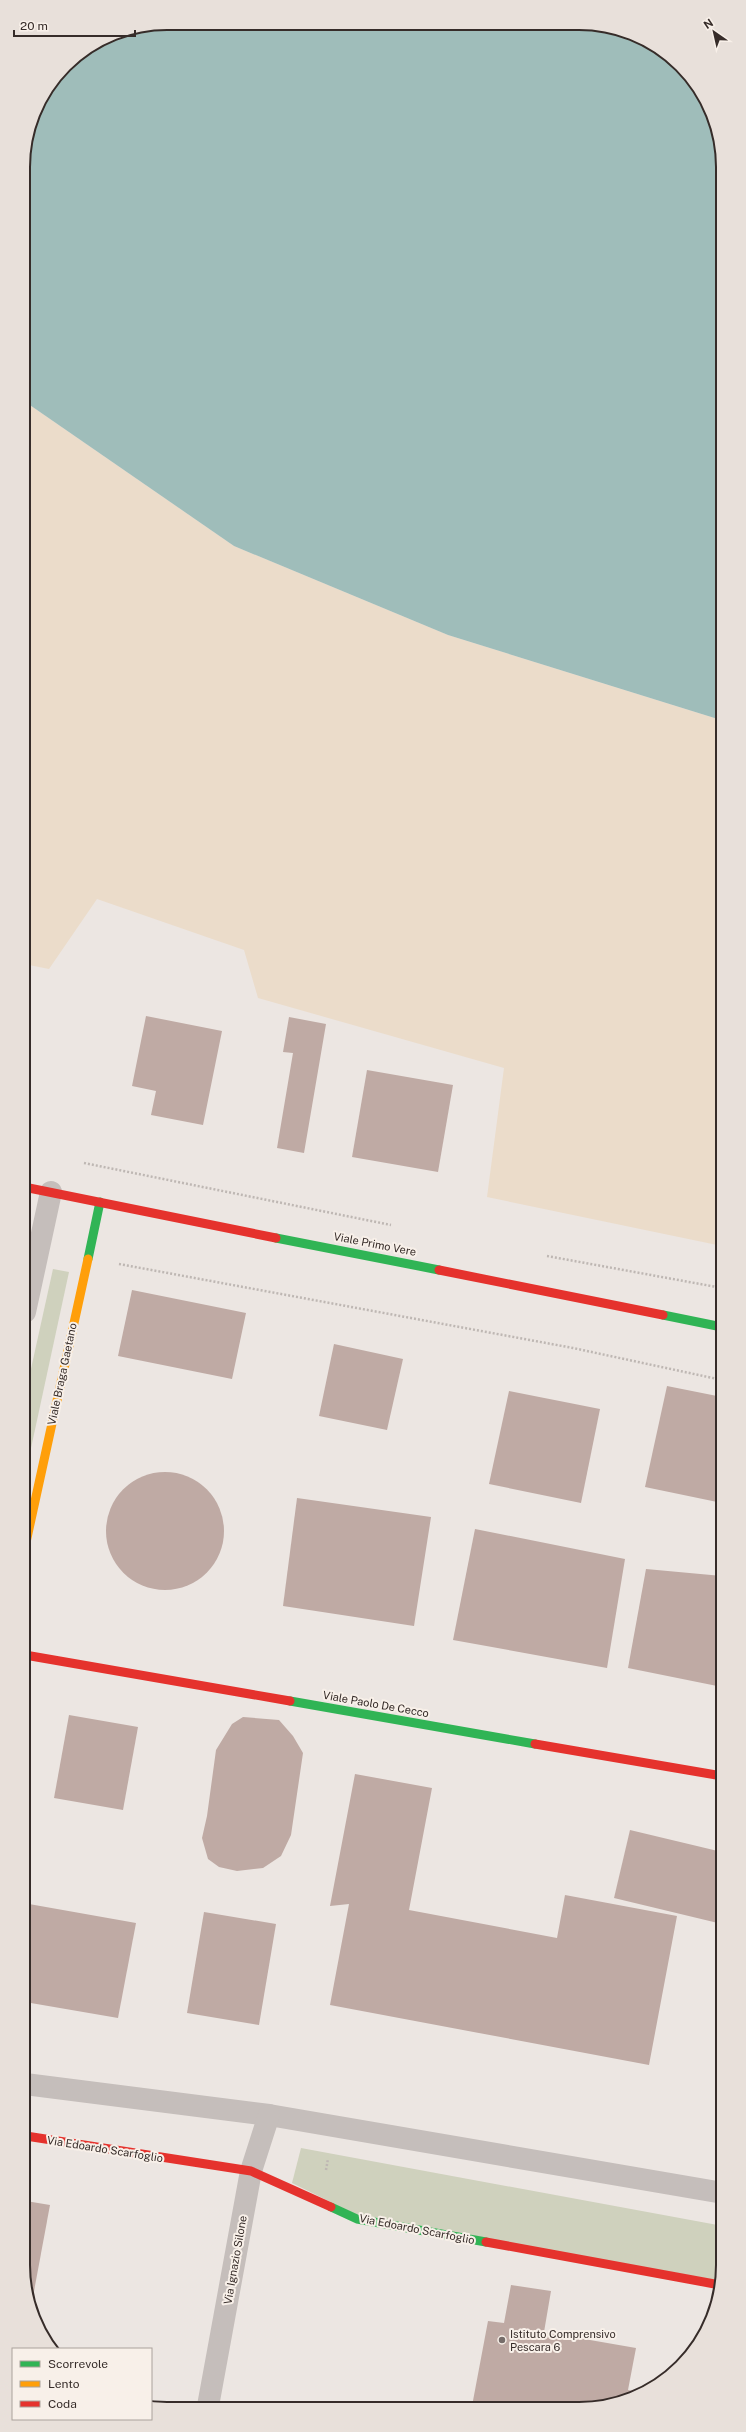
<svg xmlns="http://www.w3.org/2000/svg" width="746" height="2432" viewBox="0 0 746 2432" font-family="'Public Sans',sans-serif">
  <rect width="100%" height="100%" fill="#ece6e2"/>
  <g fill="#cfd1bd">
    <polygon points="53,1269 69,1272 25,1476 25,1396"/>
    <polygon points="301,2148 723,2226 721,2281 357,2215 292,2183"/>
  </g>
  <polygon fill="#ebdcca" points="24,401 234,546 448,635 721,720 722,1246 487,1197 504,1068 258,998 244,950 97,899 49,969 24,964"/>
  <polygon fill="#9fbdba" points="167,23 607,26 651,42 681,65 708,103 720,139 721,720 448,635 234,546 24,401 23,158 34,112 65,65 112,34"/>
  <g fill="#bfaaa4">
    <polygon points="146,1016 222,1031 203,1125 151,1115 156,1091 132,1086"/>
    <polygon points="289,1017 326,1024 304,1153 277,1148 293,1053 283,1052"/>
    <polygon points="367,1070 453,1085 438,1172 352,1157"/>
    <polygon points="132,1290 246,1313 232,1379 118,1356"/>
    <polygon points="334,1344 403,1359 387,1430 319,1416"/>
    <polygon points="667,1386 722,1397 722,1503 645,1487"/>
    <polygon points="509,1391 600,1409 581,1503 489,1484"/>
    <circle cx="165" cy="1531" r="59"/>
    <polygon points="297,1498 431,1517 414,1626 283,1606"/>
    <polygon points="475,1529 625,1559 607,1668 453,1640"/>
    <polygon points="646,1569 722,1576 722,1687 628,1668"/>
    <polygon points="69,1715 138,1727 123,1810 54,1798"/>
    <polygon points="243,1717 279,1720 293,1736 303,1753 291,1835 281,1856 263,1868 237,1871 219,1867 208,1859 202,1838 207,1816 216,1750 232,1724"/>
    <polygon points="355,1774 432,1788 409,1910 557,1938 565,1895 677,1916 649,2065 330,2005 349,1904 330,1906"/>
    <polygon points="630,1830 722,1852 722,1924 614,1898"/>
    <polygon points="29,1904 136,1923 118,2018 25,2002 25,1923"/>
    <polygon points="204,1912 276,1924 259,2025 187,2013"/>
    <polygon points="26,2201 50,2205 32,2302 29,2302 26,2293"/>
    <polygon points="511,2285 551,2291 544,2332 636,2348 628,2390 643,2393 607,2406 472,2406 488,2321 504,2323"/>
  </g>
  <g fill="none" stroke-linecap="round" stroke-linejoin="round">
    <g stroke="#beb7b3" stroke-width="2.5" stroke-dasharray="2 2" stroke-linecap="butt">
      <polyline points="84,1163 391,1225"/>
      <polyline points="547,1256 722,1288"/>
      <polyline points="119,1264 573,1348 722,1380"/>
      <polyline points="326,2170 328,2159"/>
    </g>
    <g stroke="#c5bebb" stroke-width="22">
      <polyline points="25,1312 51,1192"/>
      <polyline points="25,2084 269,2115 723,2193"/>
      <polyline points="208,2406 251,2171 269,2115"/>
    </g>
    <g stroke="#30b455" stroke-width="9">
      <polyline points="276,1238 439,1270"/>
      <polyline points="88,1259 100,1202"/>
      <polyline points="663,1315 722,1327"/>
      <polyline points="290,1701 535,1744"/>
      <polyline points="331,2207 357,2219 486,2242"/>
    </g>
    <polyline stroke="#ff9f0a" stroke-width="9" points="25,1547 88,1259"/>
    <g stroke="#e5322d" stroke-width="9">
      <polyline points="24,1187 276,1238"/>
      <polyline points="439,1270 663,1315"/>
      <polyline points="25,1655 290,1701"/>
      <polyline points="535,1744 722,1776"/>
      <polyline points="26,2136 251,2171 331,2207"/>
      <polyline points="486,2242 720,2285"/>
    </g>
  </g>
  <circle fill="#766d6a" stroke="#f8f0e9" stroke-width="1.5" cx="502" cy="2340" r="4"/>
  <g text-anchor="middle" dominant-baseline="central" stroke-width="4" stroke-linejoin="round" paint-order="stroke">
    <g font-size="11" fill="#362c29" stroke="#f8f0e9">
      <text transform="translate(375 1244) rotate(11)">Viale Primo Vere</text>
      <text transform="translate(62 1374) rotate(-78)">Viale Braga Gaetano</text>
      <text transform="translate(376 1704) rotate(10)">Viale Paolo De Cecco</text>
      <text transform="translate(105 2149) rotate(9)">Via Edoardo Scarfoglio</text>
      <text transform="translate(417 2229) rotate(11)">Via Edoardo Scarfoglio</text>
      <text transform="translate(235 2260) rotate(-80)">Via Ignazio Silone</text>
    </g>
    <g font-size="11" fill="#362c29" stroke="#f8f0e9" text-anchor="start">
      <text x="510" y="2334">Istituto Comprensivo<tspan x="510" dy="13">Pescara 6</tspan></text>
    </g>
  </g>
  <path d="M0 0H746V2432H0ZM167 30H579A137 137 0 0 1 716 167V2265A137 137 0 0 1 579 2402H167A137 137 0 0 1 30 2265V167A137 137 0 0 1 167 30Z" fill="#e8e0da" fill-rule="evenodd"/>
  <path fill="none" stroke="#362c29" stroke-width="2" d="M167 30H579A137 137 0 0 1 716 167V2265A137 137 0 0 1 579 2402H167A137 137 0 0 1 30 2265V167A137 137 0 0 1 167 30Z"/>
  <rect x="12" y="2348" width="140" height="72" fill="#f8f0e9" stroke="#aaa29c"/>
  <rect x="20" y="2361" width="20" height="6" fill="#30b455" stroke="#aaa29c"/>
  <text x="48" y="2368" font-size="12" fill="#362c29">Scorrevole</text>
  <rect x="20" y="2381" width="20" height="6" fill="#ff9f0a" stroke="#aaa29c"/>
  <text x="48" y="2388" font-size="12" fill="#362c29">Lento</text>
  <rect x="20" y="2401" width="20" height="6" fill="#e5322d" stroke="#aaa29c"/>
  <text x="48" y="2408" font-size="12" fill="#362c29">Coda</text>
  <g transform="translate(714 32) rotate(326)" stroke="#f8f0e9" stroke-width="3" paint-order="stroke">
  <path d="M0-3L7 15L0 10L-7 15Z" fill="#362c29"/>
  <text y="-6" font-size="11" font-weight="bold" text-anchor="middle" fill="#362c29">N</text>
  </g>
  <path d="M14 30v6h121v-6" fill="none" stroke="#362c29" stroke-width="2"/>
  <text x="20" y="30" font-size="12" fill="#362c29" stroke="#f8f0e9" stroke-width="3" paint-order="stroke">20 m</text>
</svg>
